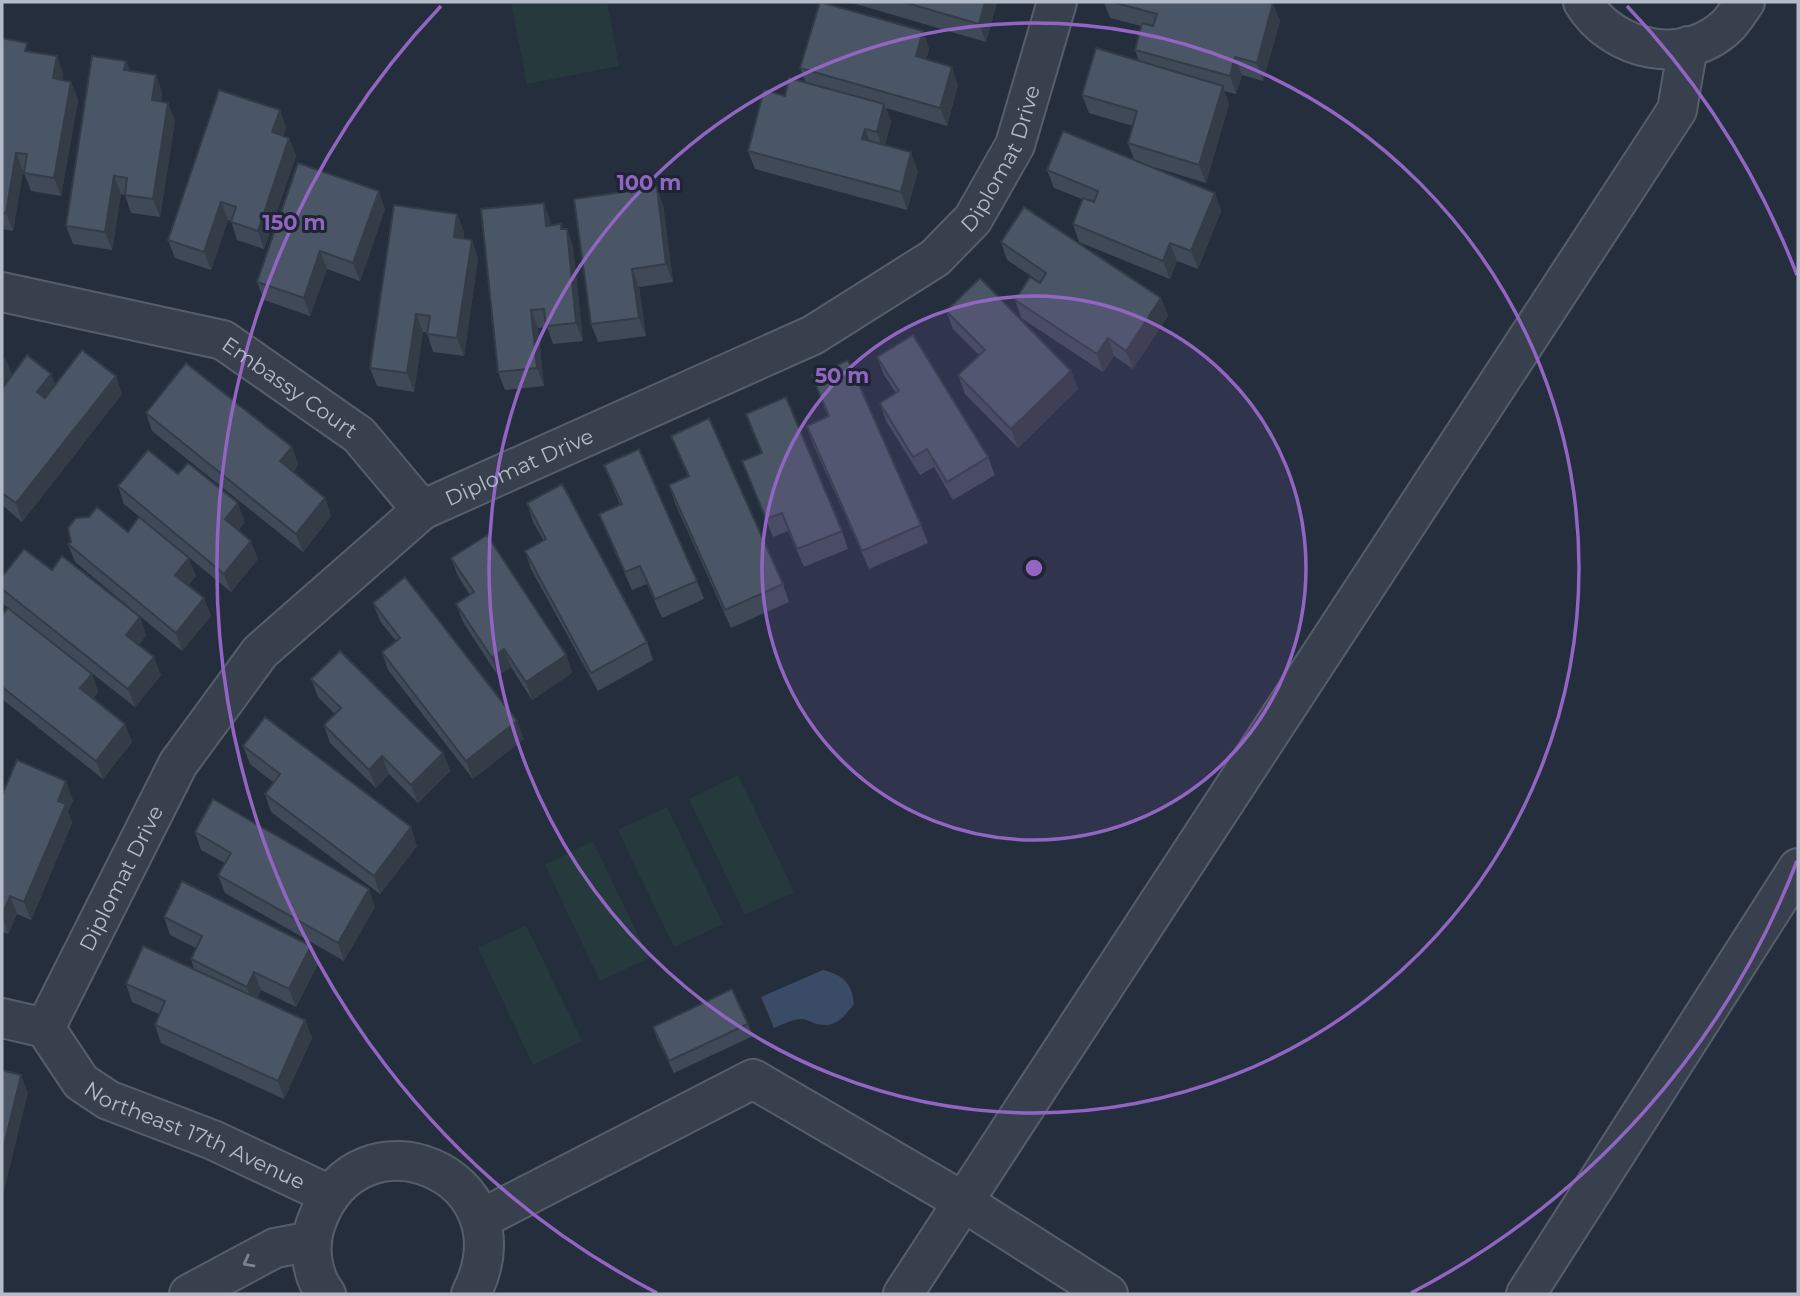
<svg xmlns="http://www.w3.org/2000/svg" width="1800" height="1296" viewBox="0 0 1800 1296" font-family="Montserrat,sans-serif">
  <rect width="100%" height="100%" fill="#242e3d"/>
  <g fill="#263a3e">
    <polygon points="511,2 607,2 619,66 527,84"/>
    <polygon points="738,775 794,892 745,915 689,799"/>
    <polygon points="667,807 723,924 674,947 618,830"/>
    <polygon points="593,841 649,958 600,981 545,865"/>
    <polygon points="526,925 582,1041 533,1065 478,948"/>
  </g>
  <path fill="#3a4b65" d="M 823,970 C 843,975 852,983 854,1004 C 845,1016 835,1029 817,1024 C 811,1023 808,1019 801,1019 C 791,1020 783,1024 774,1028 L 761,997 Z"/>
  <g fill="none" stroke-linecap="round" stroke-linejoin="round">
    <defs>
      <g id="street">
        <path d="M 1583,2 C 1612,51 1686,68 1729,24 C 1735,17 1740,9 1745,2"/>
        <path id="s1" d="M 2,292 L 223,340 L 359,435 L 422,510"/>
        <polyline points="2,1018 45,1028"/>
        <path id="s2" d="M 45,1028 L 178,764 L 260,652 L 422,510 L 813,335 L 935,258 L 973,219 L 1015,145 L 1057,2"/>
        <path id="s3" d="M 45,1028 L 81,1082 L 108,1100 L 213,1140 L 330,1195"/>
        <polyline points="481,1219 753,1079 962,1201 1108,1294"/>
        <polyline points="189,1294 275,1248 312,1241"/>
        <path d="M 326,1294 C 311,1275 308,1245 316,1223 C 358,1103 532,1174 471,1294"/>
        <polyline points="903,1294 1677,110 1688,46"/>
        <polyline points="1526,1294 1798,868"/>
      </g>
    </defs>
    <use href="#street" stroke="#565e6b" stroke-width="42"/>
    <use href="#street" stroke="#38404d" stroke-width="38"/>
  </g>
  <g fill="#404958">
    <polygon points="849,2 997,2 986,42"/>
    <polygon points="1104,2 1268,2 1280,21 1263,81 1242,75 1236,94 1224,91 1229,104 1206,183 1147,165 1215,193 1221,211 1198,269 1177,261 1170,279 1079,242 1073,224 1082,199 1054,188 1047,170 1134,160 1128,143 1133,126 1089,113 1082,95 1139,61 1135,50 1141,26 1110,18"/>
    <polygon points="923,31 929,49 926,60 958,85 947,126 886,108 891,122 885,145 918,171 907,210 755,169 748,151 785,96 806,83 800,68"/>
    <polygon points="2,38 30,52 57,56 63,74 62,80 71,82 78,100 61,196 31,191 24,173 25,171 23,171 13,231 2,229"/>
    <polygon points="126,61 130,71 156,75 162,93 161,102 168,103 175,121 160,217 131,213 125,195 121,194 112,250 73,244 66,226"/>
    <polygon points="280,110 286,128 283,136 289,138 296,156 264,249 237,240 231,221 228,220 211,270 175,258 168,240"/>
    <polygon points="544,203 550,221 551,225 563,229 567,229 573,247 583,341 553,344 547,327 538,328 544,386 505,390 498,372"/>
    <polygon points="663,205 673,282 639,287 646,336 598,342 591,324"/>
    <polygon points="385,209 360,281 327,269 310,316 264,300 257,282"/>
    <polygon points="457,214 464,232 463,239 478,258 464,356 433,352 427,333 423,332 414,392 377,386 370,368"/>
    <polygon points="1001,242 1161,298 1168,316 1133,369 1114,356 1103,372 1021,318 1015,300 1040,282 1007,260"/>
    <polygon points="946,311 1071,371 1078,389 1018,448 965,394 958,375 979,355 953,329"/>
    <polygon points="877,357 988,457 995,475 953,500 934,467 920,475 886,421 880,403 896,393 884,375"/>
    <polygon points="51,374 55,385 116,376 122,394 22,522 2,505 2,389"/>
    <polygon points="812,376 921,525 928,543 869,569 813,444 807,426 828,417"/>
    <polygon points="146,413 292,447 298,465 293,472 325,498 331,516 303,552 152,431"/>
    <polygon points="746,414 842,531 848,549 804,567 788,531 773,537 742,461 762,453"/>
    <polygon points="671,436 783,584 789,602 731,628 675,503 669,485 688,477"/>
    <polygon points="604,465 697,581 704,599 662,618 647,584 632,590 606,532 599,514 620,505"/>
    <polygon points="118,486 245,522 238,530 258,559 231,592 124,504"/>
    <polygon points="527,503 647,642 653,660 598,691 531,569 525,551 544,541 533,522"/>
    <polygon points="128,532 196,576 188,585 204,598 211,616 182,651 75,562 68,544"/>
    <polygon points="451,558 566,655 572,673 532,700 511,667 498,676 463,622 456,604 470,595 458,576"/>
    <polygon points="2,577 140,617 146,635 139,645 161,675 135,707 2,603"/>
    <polygon points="373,603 524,739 473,779 388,670 382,652 396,641 380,621"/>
    <polygon points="2,615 92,674 98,692 93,699 125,724 132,742 103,779 2,699"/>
    <polygon points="311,679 443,753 450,771 418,803 389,774 376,788 330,743 324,725 335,714 318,697"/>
    <polygon points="243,746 417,846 380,894 271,812 265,794 273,782 250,764"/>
    <polygon points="2,795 73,800 68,811 72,823 31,920 17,914 8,934 2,932 2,933"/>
    <polygon points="195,832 375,907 344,961 225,893 218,875 225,863 201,850"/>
    <polygon points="164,917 311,946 318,964 296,1007 261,990 257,998 305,1020 312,1038 284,1099 161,1043 155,1025 159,1014 132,1002 126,984 194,969 191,959 196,948 170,935"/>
    <polygon points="748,1024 753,1036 674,1073 657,1039 653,1027"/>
  </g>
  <g fill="#343c47">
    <polygon points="985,2 997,2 986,42 979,24"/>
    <polygon points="1273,3 1280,21 1263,81 1257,63"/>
    <polygon points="923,31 929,49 922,75 916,56"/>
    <polygon points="57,56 63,74 59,97 53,78"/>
    <polygon points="1235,57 1242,75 1236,94 1230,76"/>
    <polygon points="126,61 133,79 124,70"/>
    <polygon points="952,67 958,85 947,126 940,108"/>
    <polygon points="156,75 162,93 158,118 152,100"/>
    <polygon points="71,82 78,100 61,196 54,178"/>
    <polygon points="1223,86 1229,104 1206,183 1199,165"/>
    <polygon points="168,103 175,121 160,217 153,199"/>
    <polygon points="884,104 891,122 883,150 877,132"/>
    <polygon points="280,110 286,128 278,150 272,132"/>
    <polygon points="865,129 872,147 862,139"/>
    <polygon points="289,138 296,156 264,249 258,231"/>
    <polygon points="911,152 918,171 907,210 901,192"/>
    <polygon points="16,153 23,171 13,231 6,213"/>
    <polygon points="114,176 121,194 112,250 105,232"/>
    <polygon points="657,187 663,205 673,282 666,264"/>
    <polygon points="379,191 385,209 360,281 353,263"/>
    <polygon points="1215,193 1221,211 1198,269 1191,251"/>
    <polygon points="221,202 228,220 211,270 204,252"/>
    <polygon points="544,203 550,221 553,244 546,226"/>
    <polygon points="457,214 464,232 460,255 454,237"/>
    <polygon points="567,229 573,247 583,341 576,323"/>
    <polygon points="472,240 478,258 464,356 457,338"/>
    <polygon points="1170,243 1177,261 1170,279 1163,261"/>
    <polygon points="320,251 327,269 310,316 304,298"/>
    <polygon points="632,269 639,287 646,336 639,318"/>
    <polygon points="1161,298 1168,316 1133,369 1126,351"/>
    <polygon points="531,310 538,328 544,386 537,368"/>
    <polygon points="416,314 423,332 414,392 407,373"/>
    <polygon points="1108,338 1114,356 1103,372 1097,354"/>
    <polygon points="5,357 12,375 2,387 2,361"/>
    <polygon points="1071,371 1078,389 1018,448 1011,429"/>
    <polygon points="51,374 58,392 44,410 37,392"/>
    <polygon points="116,376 122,394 22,522 16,503"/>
    <polygon points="292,447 298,465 287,479 280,461"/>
    <polygon points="325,498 331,516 303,552 296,534"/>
    <polygon points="238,503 245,522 232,538 225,519"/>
    <polygon points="251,541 258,559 231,592 224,574"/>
    <polygon points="189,558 196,576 182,593 175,575"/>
    <polygon points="204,598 211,616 182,651 176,633"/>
    <polygon points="140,617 146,635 133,653 126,635"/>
    <polygon points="504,649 511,667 498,676 492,658"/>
    <polygon points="566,655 572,673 532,700 526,682"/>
    <polygon points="154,657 161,675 135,707 128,689"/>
    <polygon points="92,674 98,692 87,707 80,688"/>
    <polygon points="517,721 524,739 473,779 466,761"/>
    <polygon points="125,724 132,742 103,779 96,761"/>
    <polygon points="443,753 450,771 418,803 411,785"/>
    <polygon points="382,756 389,774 376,788 369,770"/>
    <polygon points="66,781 73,800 68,811 72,823 31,920 24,902 58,801"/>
    <polygon points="411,827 417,846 380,894 374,876"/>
    <polygon points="369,889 375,907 344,961 338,943"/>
    <polygon points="10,896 17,914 8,934 2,915"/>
    <polygon points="311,946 318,964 296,1007 289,989"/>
    <polygon points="254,972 261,990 253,1005 247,987"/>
    <polygon points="305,1020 312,1038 284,1099 278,1081"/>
    <polygon points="21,1075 28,1093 2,1199 2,1154"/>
  </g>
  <g fill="#4a5566" stroke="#343c47" stroke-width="2">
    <polygon points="820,2 923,31 916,56 952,67 940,108 800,68"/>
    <polygon points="903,2 985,2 979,24"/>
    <polygon points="1112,2 1268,2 1273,3 1257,63 1235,57 1230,76 1135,50 1142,23 1153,26 1157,14"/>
    <polygon points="2,38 27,43 25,51 57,56 53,78 71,82 54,178 24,173 27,154 16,153 6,213 2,212"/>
    <polygon points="1096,48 1223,86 1199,165 1128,143 1137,111 1082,95"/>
    <polygon points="92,56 126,61 124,70 156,75 152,100 168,103 153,199 125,195 127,178 114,176 105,232 66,226"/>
    <polygon points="789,78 884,104 877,132 865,129 862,139 911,152 901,192 748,151 764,90 785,96"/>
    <polygon points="219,90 280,110 272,132 289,138 258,231 231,222 236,207 221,202 204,252 168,240"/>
    <polygon points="1063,131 1215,193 1191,251 1170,243 1163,261 1073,224 1083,198 1094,202 1098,191 1047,170"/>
    <polygon points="298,163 379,191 353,263 320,251 304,298 257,282"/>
    <polygon points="657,187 666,264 632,269 639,318 591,324 574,199"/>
    <polygon points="544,203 546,226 561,224 561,229 567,229 576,323 546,326 544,309 531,310 537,368 498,372 481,209"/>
    <polygon points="394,205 457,214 454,237 472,240 457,338 427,334 430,316 416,314 407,373 370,368"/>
    <polygon points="1024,207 1161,298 1126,351 1108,338 1097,354 1015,300 1030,277 1040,283 1046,273 1001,242"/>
    <polygon points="980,278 1071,371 1011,429 958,375 985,350 946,311"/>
    <polygon points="913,335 988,457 947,482 927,449 913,457 880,403 899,391 877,357"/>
    <polygon points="82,350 116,376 16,503 2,493 2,389 27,355 51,374 37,392 45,398"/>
    <polygon points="848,360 921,525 862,551 807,426 829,416 812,376"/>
    <polygon points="186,363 292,447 280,461 325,498 296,534 146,413"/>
    <polygon points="786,397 842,531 797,549 782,513 766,519 742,461 762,453 746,414"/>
    <polygon points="709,418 783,584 725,610 669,485 689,476 671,436"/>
    <polygon points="639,449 697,581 655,599 640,566 625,572 599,514 622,504 604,465"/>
    <polygon points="148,450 178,474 188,463 238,503 225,519 251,541 224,574 118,486"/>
    <polygon points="562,484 647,642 591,673 525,551 546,539 527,503"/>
    <polygon points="97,507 128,532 139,517 189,558 175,575 204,598 176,633 68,544 71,542 68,528 76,518 89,517"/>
    <polygon points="487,535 566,655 526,682 504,649 492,658 456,604 474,592 451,558"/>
    <polygon points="24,549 52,570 62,556 140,617 126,635 154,657 128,689 2,589 2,577"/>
    <polygon points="405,577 517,721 466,761 382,652 400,638 373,603"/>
    <polygon points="8,608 92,674 80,688 125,724 96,761 2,687 2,615"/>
    <polygon points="340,651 443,753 411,785 382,756 369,770 324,725 341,708 311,679"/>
    <polygon points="265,717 411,827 374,876 265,794 280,774 243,746"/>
    <polygon points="17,760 66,781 58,801 66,804 24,902 10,896 2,915 2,795"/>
    <polygon points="213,799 369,889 338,943 218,875 231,853 195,832"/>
    <polygon points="182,881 311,946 289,989 254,972 247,987 191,959 202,936 164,917"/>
    <polygon points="143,946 305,1020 278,1081 155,1025 165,1001 126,984"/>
    <polygon points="732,989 748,1024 669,1061 653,1027"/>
    <polygon points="2,1070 21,1075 2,1154"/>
  </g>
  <defs><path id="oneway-chevron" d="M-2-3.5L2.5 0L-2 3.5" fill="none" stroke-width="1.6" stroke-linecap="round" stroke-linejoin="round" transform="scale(1.75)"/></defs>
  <use stroke="#7c8491" href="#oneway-chevron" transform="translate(248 1262) rotate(152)"/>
  <circle cx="1034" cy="568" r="272" fill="#9265c3" fill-opacity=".12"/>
  <g fill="none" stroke="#9265c3" stroke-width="3.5">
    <circle cx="1034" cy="568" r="272"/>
    <circle cx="1034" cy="568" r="545"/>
    <path d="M1797 861A817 817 0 0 1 1411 1293M657 1293A817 817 0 0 1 441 6M1627 6A817 817 0 0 1 1797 275"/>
  </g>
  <g text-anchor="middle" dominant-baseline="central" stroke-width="6" stroke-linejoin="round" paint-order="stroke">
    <g font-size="21" fill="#b4bbc8" stroke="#1d2532">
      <text stroke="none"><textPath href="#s2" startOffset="1344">Diplomat Drive</textPath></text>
      <text stroke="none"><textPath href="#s1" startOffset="308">Embassy Court</textPath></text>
      <text stroke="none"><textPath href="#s2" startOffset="756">Diplomat Drive</textPath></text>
      <text stroke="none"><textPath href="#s2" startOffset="168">Diplomat Drive</textPath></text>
      <text stroke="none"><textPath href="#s3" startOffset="191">Northeast 17th Avenue</textPath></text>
    </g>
  </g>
  <circle cx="1034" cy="568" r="10" fill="#9265c3" stroke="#1d2532" stroke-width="3.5"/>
  <g font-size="21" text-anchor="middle" font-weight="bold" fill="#9265c3" stroke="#1d2532" stroke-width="6" stroke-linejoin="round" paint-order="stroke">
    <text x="649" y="190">100 m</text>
    <text x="294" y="230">150 m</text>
    <text x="842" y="383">50 m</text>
  </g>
  <rect width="1800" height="1296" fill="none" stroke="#b4bbc8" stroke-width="7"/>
</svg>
